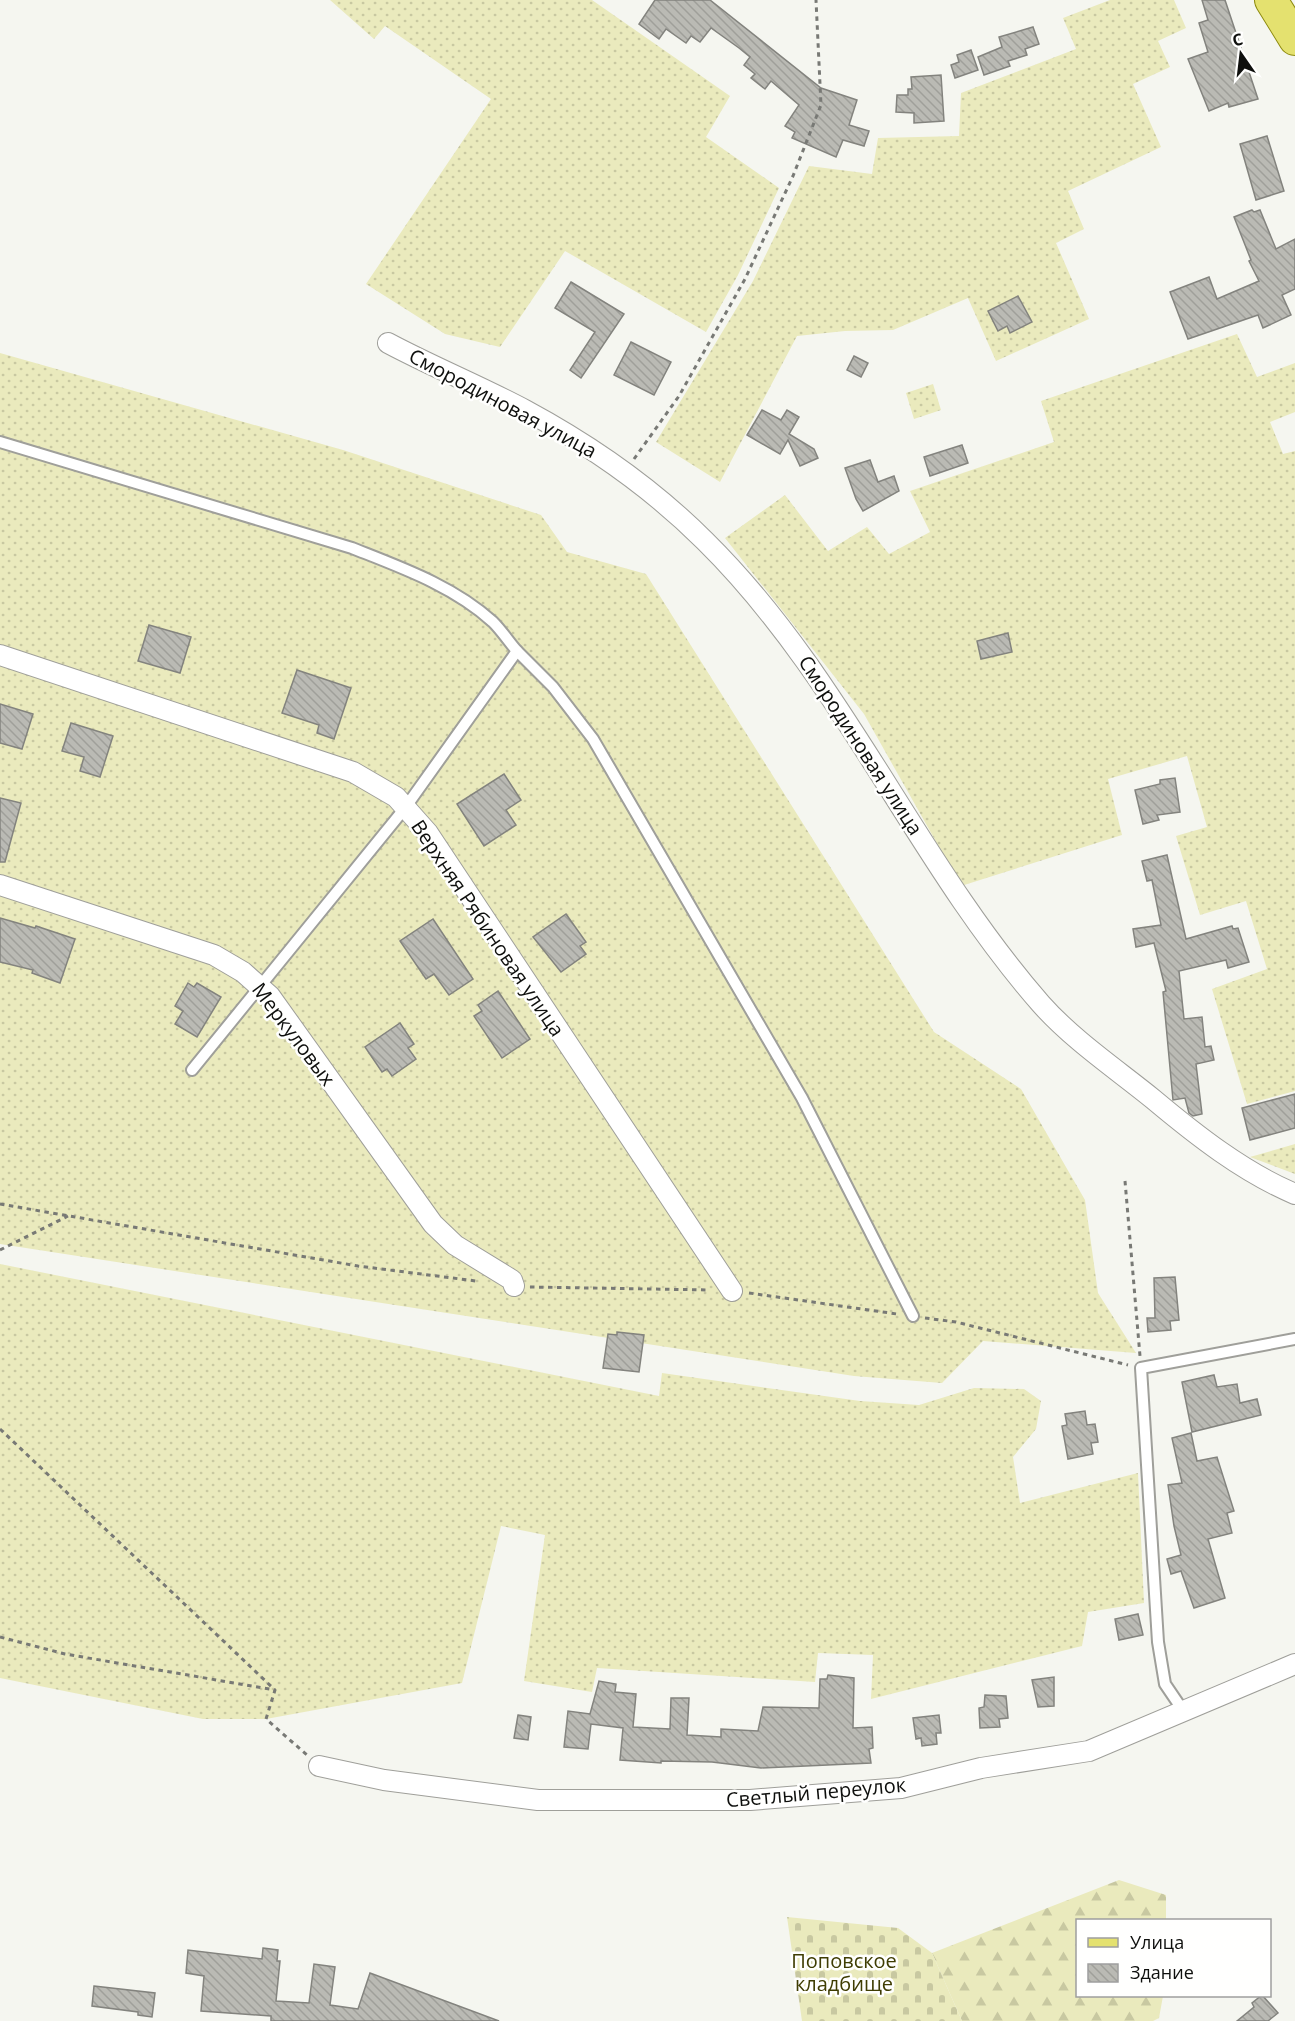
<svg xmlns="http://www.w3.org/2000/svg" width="1295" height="2021" viewBox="0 0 1295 2021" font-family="'Open Sans',sans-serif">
  <defs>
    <pattern id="grass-dots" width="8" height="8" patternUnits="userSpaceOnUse" patternTransform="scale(1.5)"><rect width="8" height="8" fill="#eaeabd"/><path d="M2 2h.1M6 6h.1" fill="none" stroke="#c8c8a1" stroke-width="1.8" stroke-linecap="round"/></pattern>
    <pattern id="forest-firs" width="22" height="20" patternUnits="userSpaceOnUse" patternTransform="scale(1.5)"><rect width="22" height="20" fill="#eaeabd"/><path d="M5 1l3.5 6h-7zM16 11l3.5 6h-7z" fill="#c8c8a1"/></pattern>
    <pattern id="cemetery-stones" width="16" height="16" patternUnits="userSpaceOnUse" patternTransform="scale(1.5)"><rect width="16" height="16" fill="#eaeabd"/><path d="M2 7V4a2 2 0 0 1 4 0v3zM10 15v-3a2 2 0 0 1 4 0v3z" fill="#c8c8a1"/></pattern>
    <pattern id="building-back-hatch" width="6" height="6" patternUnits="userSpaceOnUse" patternTransform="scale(1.5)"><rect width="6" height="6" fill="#babab4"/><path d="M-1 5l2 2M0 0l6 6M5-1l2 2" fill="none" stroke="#9f9f9a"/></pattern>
  </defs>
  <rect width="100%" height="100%" fill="#f5f6f0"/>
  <g fill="url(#grass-dots)">
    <polygon points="330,0 592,0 730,96 706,137 779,188 738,275 706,332 565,251 500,347 445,334 366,284 491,99 385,26 374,39"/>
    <polygon points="1110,0 1174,0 1186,28 1158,41 1170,67 1133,84 1161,147 1068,191 1084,229 1056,243 1089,319 996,361 968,298 893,330 845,331 797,336 720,482 656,442 753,281 809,166 872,174 878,138 959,136 961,93 1076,49 1063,18"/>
    <polygon points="1237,334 1257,377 1295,363 1295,412 1270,422 1283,454 1295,451 1295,1091 1247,1104 1212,989 1267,969 1246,901 1200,915 1176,836 1207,827 1187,756 1108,779 1122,835 961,886 864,714 725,538 785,495 828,551 867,527 889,554 930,532 910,491 1054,442 1041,401"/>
    <polygon points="0,353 343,450 541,515 567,552 646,574 934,1032 1021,1089 1085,1200 1098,1293 1136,1353 983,1341 942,1383 854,1376 0,1244"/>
    <polygon points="933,384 941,410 914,419 906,393"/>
    <polygon points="1295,1144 1295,1174 1250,1157"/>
    <polygon points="0,1264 659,1396 662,1373 860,1401 919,1405 974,1388 1024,1389 1041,1401 1036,1429 1013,1457 1020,1503 1138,1473 1144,1603 1088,1612 1082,1646 871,1699 873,1655 818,1653 815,1682 597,1668 592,1692 524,1681 545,1535 501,1526 462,1683 266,1719 203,1719 0,1678"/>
  </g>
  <polygon fill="url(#forest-firs)" points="1119,1880 1166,1895 1166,1920 1078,1920 1078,1996 1163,1996 1159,2018 1153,2021 962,2021 932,1953"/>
  <polygon fill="url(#cemetery-stones)" points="787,1917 898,1928 932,1953 962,2021 802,2021"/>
  <g fill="url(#building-back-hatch)" stroke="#83837e" stroke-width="1.5">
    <polygon points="655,0 710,0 821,88 857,100 849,125 869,131 864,146 843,140 836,157 792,138 795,132 785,126 799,105 771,81 765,89 751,78 755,74 744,65 750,57 739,48 711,28 700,42 691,36 686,43 666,29 659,39 639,24"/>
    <polygon points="1202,0 1225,0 1258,99 1229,107 1228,103 1209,111 1188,59 1208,52 1199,23 1208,20"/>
    <polygon points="1033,27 1039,44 1025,49 1027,55 1008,61 1010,66 984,75 978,57 1002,47 999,37"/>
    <polygon points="971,50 978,70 955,78 951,65 959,62 957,55"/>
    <polygon points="941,75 944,121 914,123 914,113 896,112 897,95 908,95 908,89 912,89 911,77"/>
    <polygon points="1267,136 1284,191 1256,200 1240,144"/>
    <polygon points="1252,210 1254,212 1260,210 1276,249 1295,239 1295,289 1282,295 1291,315 1263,328 1258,315 1188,339 1170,292 1209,277 1217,299 1259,281 1249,261 1251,260 1234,217"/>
    <polygon points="571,282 624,314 581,378 570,370 595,332 555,308"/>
    <polygon points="1018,296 1032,322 1010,333 1007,326 998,331 988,311"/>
    <polygon points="631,342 671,362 654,395 614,375"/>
    <polygon points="854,356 868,363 861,377 847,370"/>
    <polygon points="762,410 781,420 787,410 799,417 789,434 814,449 818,458 800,466 788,440 780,454 747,435"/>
    <polygon points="962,445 968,463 930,476 924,457"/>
    <polygon points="870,460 878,482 894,476 899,491 863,511 856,499 845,468"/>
    <polygon points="149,625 191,637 180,673 138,661"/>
    <polygon points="1008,633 1012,652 981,659 977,641"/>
    <polygon points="297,670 351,688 334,739 317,733 319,725 282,713"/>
    <polygon points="0,704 33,714 22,749 0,743"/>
    <polygon points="71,723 113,736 100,777 80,771 84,757 62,751"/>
    <polygon points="504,774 521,800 506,810 516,825 484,846 457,804"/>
    <polygon points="1175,778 1180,812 1157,815 1159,820 1143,824 1135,790 1160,784 1160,780"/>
    <polygon points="0,798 21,803 5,862 0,862"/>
    <polygon points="1167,855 1186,939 1232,926 1233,929 1238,928 1249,962 1228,968 1226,960 1179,971 1184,1019 1202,1017 1205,1047 1211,1046 1214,1060 1196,1064 1202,1114 1193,1116 1189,1113 1185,1098 1173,1100 1163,992 1166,991 1154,943 1136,947 1133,929 1161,925 1152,880 1147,881 1142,861"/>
    <polygon points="566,914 586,942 580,946 586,954 561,972 533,937"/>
    <polygon points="0,918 35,928 36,926 75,939 60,983 32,973 33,970 0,962"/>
    <polygon points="433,919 473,979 449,995 434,974 426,979 400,941"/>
    <polygon points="188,983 194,987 197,983 221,997 197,1037 175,1024 183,1011 175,1006"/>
    <polygon points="498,991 530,1039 502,1058 474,1016 482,1011 478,1005"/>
    <polygon points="400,1023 414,1044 408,1048 416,1059 392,1076 387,1069 382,1072 365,1047"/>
    <polygon points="1295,1094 1295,1128 1250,1140 1242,1108"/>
    <polygon points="1175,1277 1179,1320 1170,1321 1171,1330 1148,1332 1147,1318 1155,1318 1154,1278"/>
    <polygon points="617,1332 644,1335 639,1372 603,1368 608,1334 617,1335"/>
    <polygon points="1214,1375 1217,1387 1237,1384 1240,1403 1257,1399 1261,1415 1192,1432 1182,1382"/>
    <polygon points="1085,1411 1087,1425 1095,1424 1098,1442 1091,1443 1093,1454 1068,1459 1062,1426 1067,1425 1065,1414"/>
    <polygon points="1191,1433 1197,1461 1217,1457 1234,1511 1227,1513 1232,1533 1208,1539 1225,1598 1194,1608 1181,1571 1171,1574 1167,1559 1181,1555 1174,1526 1168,1485 1182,1483 1172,1438"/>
    <polygon points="1138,1614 1143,1635 1119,1640 1115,1619"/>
    <polygon points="828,1675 854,1678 853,1728 872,1727 873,1748 869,1749 871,1763 761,1768 712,1762 661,1761 661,1763 620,1760 623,1728 591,1724 588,1749 564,1747 568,1711 590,1714 599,1681 616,1684 615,1692 636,1694 633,1727 670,1729 671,1698 689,1698 687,1735 721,1737 721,1729 758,1731 763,1707 819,1708 820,1679 827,1679"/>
    <polygon points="1054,1677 1054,1706 1038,1707 1032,1680"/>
    <polygon points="985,1695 1006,1696 1008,1718 999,1719 1000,1727 980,1728 979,1708 984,1707"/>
    <polygon points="518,1715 531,1717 528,1740 514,1738"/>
    <polygon points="939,1715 941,1733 936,1733 937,1744 922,1746 921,1738 916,1739 913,1718"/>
    <polygon points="263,1948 278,1950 277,1961 280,1961 276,2001 309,2003 314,1964 335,1967 330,2005 358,2009 370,1973 499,2021 271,2021 271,2016 201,2011 204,1976 186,1973 188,1950 262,1959"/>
    <polygon points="94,1986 155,1993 152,2017 138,2015 138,2012 92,2006"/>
    <polygon points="1262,1995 1278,2013 1268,2021 1237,2021 1254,2007 1252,2003"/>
  </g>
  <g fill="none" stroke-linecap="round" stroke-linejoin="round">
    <defs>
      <g id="service">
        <path d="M 0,442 L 352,548 C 400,567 454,586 493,622 C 502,631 509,642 517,651 L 405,808 L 192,1070"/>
        <polyline points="517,651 553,687 593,739 802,1098 913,1316"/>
        <polyline points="1184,1712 1165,1684 1158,1642 1141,1368 1295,1339"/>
      </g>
      <g id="minor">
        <path d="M 388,343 C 433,367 480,386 525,410 C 590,445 653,489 705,541 C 842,676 915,860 1041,1004 C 1073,1040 1116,1069 1153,1099 C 1196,1135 1243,1172 1295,1194"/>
        <polyline points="0,655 353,772 396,797 428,833 732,1291"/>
        <polyline points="0,885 214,955 243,972 270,996 433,1224 455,1245 512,1280 514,1286"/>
        <polyline points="319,1766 384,1780 538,1800 750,1800 901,1788 981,1768 1089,1751 1295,1664"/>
      </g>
      <polyline id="primary" points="1271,0 1295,39"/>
    </defs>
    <use href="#service" stroke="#9f9f9a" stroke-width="14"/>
    <use href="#minor" stroke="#9f9f9a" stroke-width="22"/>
    <use href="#primary" stroke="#8d8a0e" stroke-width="34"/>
    <g stroke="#787975" stroke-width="3" stroke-dasharray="4.5 4.5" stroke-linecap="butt">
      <polyline points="634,459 679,396 745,279 793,176 821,105 816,0"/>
      <polyline points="1125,1181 1140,1356"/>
      <polyline points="0,1204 358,1266 476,1281"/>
      <polyline points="0,1250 68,1216"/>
      <polyline points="530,1287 710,1290"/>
      <polyline points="749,1293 897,1314"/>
      <polyline points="925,1318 956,1322 1128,1365"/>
      <polyline points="0,1429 275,1690 266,1719 307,1755"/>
      <polyline points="0,1637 65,1654 275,1690"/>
    </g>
    <use href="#service" stroke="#fff" stroke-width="10"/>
    <use href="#minor" stroke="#fff" stroke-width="20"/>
    <use href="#primary" stroke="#e4e16f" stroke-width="32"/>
  </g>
  <g text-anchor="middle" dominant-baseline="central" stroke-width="5" stroke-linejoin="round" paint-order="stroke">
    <g font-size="20" fill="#0e0f0d" stroke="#fffffe">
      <text transform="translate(503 403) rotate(28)">Смородиновая улица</text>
      <text transform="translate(861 745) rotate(57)">Смородиновая улица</text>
      <text transform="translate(488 928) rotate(56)">Верхняя Рябиновая улица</text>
      <text transform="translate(294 1034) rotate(53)">Меркуловых</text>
      <text transform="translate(816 1792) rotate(-5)">Светлый переулок</text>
    </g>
    <g font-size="20" fill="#3f3d03" stroke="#fffffe">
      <text x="844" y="1960">Поповское<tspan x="844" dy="23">кладбище</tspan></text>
    </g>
  </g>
  <rect x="1076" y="1919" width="195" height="78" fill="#fffffe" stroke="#9f9f9e" stroke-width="1.5"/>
  <rect x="1088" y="1938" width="30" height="9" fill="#e4e16f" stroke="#9f9f9e" stroke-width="1.5"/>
  <text x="1130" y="1949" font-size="18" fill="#0e0f0d">Улица</text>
  <rect x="1088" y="1964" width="30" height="18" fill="url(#building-back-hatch)" stroke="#9f9f9e" stroke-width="1.5"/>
  <text x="1130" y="1979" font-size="18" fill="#0e0f0d">Здание</text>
  <g transform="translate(1241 54) rotate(346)" stroke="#fffffe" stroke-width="4.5" paint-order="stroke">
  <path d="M0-4.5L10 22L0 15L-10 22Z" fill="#0e0f0d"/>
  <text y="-9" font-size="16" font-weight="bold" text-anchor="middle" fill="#0e0f0d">С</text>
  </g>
</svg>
